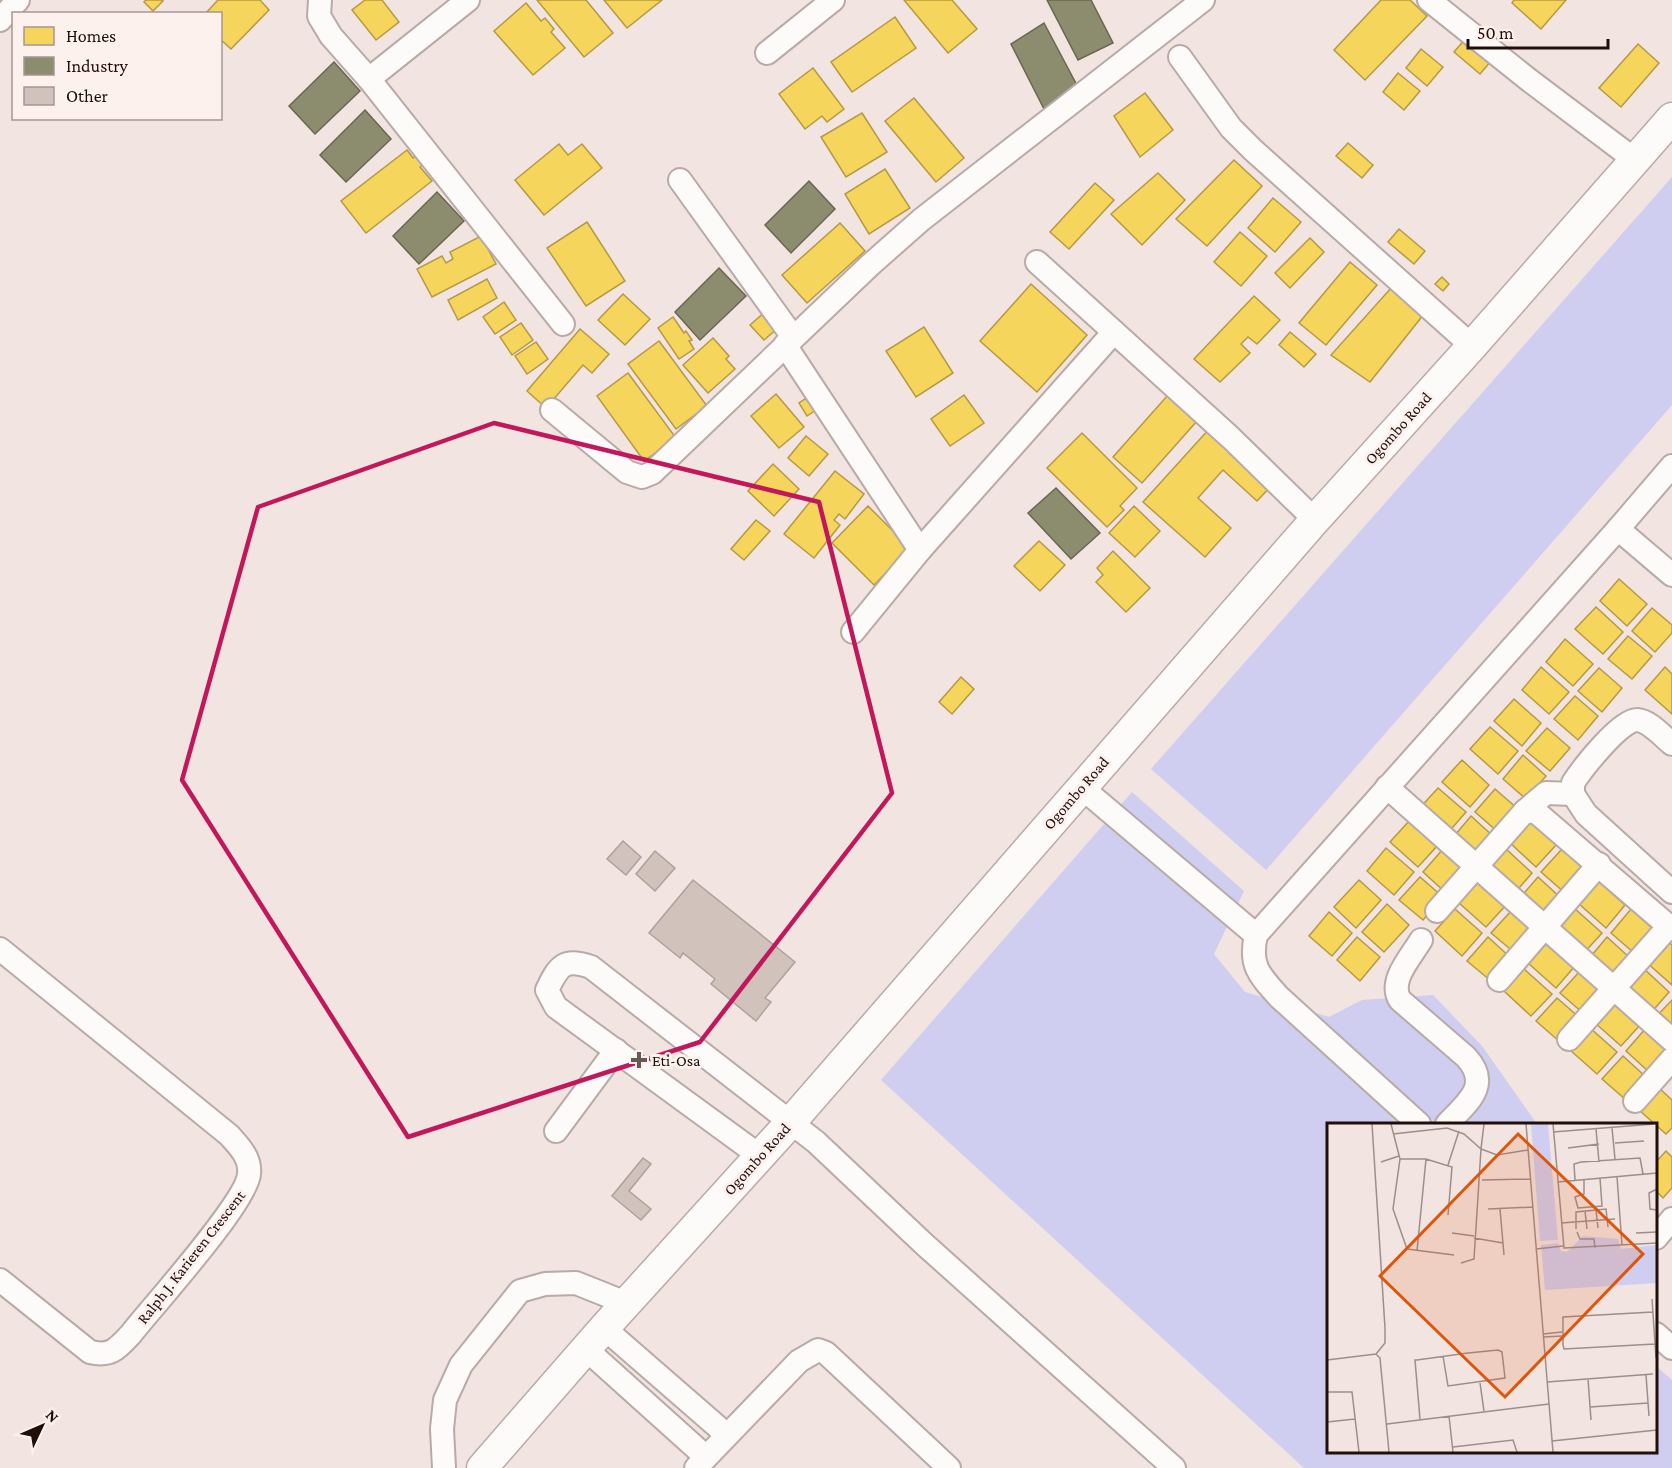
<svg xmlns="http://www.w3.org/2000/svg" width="1672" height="1468" viewBox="0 0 1672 1468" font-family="'Crimson Pro',serif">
  <rect width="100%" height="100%" fill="#f1e4e1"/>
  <g fill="#cfcdf0">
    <polygon points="1672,177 1672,405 1266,870 1151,769"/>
    <polygon points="1132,792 1244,891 1214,954 1245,992 1329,1017 1362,1000 1433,995 1482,1046 1537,1124 1328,1124 1328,1452 1656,1452 1656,1366 1672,1380 1672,1468 1304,1468 881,1080"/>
  </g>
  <g fill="#f6d55c" stroke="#b69943" stroke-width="1.5">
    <polygon points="146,0 161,0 163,1 153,11 144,2"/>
    <polygon points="218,0 260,0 269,10 231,49 220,39 220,14 205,14"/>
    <polygon points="365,0 382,0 399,22 376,40 352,10"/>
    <polygon points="537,0 586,0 613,33 584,57"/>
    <polygon points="604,0 662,0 627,28"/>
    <polygon points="904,0 952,0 977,29 948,53"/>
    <polygon points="1381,0 1410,0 1427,16 1365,80 1334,50"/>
    <polygon points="1514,0 1566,0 1541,29 1512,3"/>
    <polygon points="526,3 541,21 545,18 554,29 551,32 565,48 533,75 494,31"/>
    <polygon points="895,17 916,48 852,92 831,62"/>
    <polygon points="1466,38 1491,61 1480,74 1454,52"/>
    <polygon points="1638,44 1659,63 1621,107 1599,88"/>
    <polygon points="1421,49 1443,67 1427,86 1406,68"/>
    <polygon points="813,68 844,109 827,122 822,116 805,129 779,94"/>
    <polygon points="1398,73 1420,91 1404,110 1383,92"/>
    <polygon points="1145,93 1173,130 1140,157 1114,116"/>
    <polygon points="914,98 964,158 936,182 885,121"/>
    <polygon points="862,113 887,152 846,177 821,137"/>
    <polygon points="1348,143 1373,165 1362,178 1336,156"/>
    <polygon points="559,144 568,155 582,144 602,168 544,215 515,180"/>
    <polygon points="407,150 413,158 419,153 426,162 420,167 432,181 366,233 341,201"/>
    <polygon points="1234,160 1262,186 1207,246 1176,219"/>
    <polygon points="885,169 910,208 869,234 845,194"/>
    <polygon points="1158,173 1185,200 1142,245 1111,214"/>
    <polygon points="1095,183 1114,200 1069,249 1050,232"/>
    <polygon points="1273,198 1301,222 1275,252 1248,228"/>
    <polygon points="587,222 625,281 586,306 547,248"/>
    <polygon points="840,223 865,251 807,303 782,275"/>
    <polygon points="1399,229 1425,251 1414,264 1388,242"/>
    <polygon points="1240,232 1267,256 1241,286 1214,262"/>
    <polygon points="481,236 496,264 432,297 417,269 442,256 446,263 453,259 450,252"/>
    <polygon points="1310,238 1324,252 1290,288 1275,273"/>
    <polygon points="1350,262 1377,285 1326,345 1299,323"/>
    <polygon points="1442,277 1449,284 1443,291 1435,284"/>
    <polygon points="487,279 497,298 458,320 448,300"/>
    <polygon points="1031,284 1087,335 1037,392 980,341"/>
    <polygon points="1392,287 1424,314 1370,382 1331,355"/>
    <polygon points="623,294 650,319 625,345 598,320"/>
    <polygon points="1254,296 1280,320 1257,344 1248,337 1241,344 1250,353 1220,382 1194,359"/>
    <polygon points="504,302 516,320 495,334 483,317"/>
    <polygon points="765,312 778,328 764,340 750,325"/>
    <polygon points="673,317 684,333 686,331 692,340 689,341 694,349 679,359 658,328"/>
    <polygon points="521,323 533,340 512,355 500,337"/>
    <polygon points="924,327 953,373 916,397 886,351"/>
    <polygon points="580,329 609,354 592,373 583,365 546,408 527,391"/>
    <polygon points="1290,332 1316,354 1304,367 1279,345"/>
    <polygon points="713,338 729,356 726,359 735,369 708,393 683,365"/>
    <polygon points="659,341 707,406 676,429 628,364"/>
    <polygon points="536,342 548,359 527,374 515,356"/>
    <polygon points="628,373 676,438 644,461 597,396"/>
    <polygon points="776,394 804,427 779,448 751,416"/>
    <polygon points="964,395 984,423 950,446 931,419"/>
    <polygon points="1168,395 1197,421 1142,483 1113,457"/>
    <polygon points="808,397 816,410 807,416 799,403"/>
    <polygon points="1210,428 1273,484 1257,501 1223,470 1198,498 1231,528 1205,557 1143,502"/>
    <polygon points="1082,433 1137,488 1120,506 1124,510 1107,527 1047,468"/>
    <polygon points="806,436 828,454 809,476 788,458"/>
    <polygon points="773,464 799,489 774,516 748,491"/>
    <polygon points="835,471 864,494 845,519 839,514 834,520 840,525 814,558 784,534"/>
    <polygon points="868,506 910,548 874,585 832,543"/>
    <polygon points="1134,506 1160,531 1135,557 1109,533"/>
    <polygon points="756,520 770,531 744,560 731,549"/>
    <polygon points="1039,541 1065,565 1040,591 1014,566"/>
    <polygon points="1113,551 1150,588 1126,612 1096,582 1103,575 1097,568"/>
    <polygon points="1619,579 1647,604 1627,626 1600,601"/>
    <polygon points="1596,607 1623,632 1603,654 1575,629"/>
    <polygon points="1652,608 1672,625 1672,633 1655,652 1632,631"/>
    <polygon points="1628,636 1652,656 1632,679 1608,659"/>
    <polygon points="1565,639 1593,664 1573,686 1546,662"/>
    <polygon points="1541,667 1569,692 1549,714 1522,690"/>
    <polygon points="1665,667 1672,674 1672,714 1645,690"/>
    <polygon points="1599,668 1622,688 1602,712 1578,691"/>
    <polygon points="961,677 974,689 952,714 939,702"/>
    <polygon points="1575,696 1598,716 1578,740 1554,719"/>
    <polygon points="1514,699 1541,723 1522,746 1494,721"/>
    <polygon points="1490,727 1518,751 1498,774 1470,749"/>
    <polygon points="1547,728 1570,748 1550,771 1526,751"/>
    <polygon points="1523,755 1546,776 1526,799 1503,779"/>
    <polygon points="1462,760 1489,785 1470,807 1442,782"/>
    <polygon points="1438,788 1466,812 1446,835 1418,810"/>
    <polygon points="1495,789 1518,809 1498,832 1475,812"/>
    <polygon points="1471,816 1494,837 1474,860 1451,840"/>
    <polygon points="1410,820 1438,845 1418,867 1390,842"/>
    <polygon points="1529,820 1556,845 1536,867 1509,842"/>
    <polygon points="1386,848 1414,872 1394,895 1367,871"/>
    <polygon points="1505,848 1532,873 1513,895 1485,871"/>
    <polygon points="1443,849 1467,869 1446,893 1423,872"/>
    <polygon points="1562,849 1585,869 1565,893 1541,872"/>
    <polygon points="1420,877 1443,897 1423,920 1399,900"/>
    <polygon points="1538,877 1561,898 1541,921 1518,900"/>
    <polygon points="1359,880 1381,900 1356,928 1334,907"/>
    <polygon points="1479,881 1506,905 1486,927 1459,903"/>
    <polygon points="1598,881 1625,905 1606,928 1578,903"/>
    <polygon points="1387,904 1409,925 1384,952 1362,932"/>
    <polygon points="1574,908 1602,933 1582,955 1554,931"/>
    <polygon points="1455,909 1482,933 1462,956 1435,931"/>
    <polygon points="1631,909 1654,930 1634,953 1611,933"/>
    <polygon points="1512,910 1535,930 1515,953 1491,933"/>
    <polygon points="1329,912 1352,933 1332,956 1309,936"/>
    <polygon points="1357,937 1380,957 1360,981 1337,960"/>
    <polygon points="1488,937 1511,958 1491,981 1467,961"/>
    <polygon points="1607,937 1630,958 1610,981 1587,961"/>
    <polygon points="1666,940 1672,945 1672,985 1646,962"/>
    <polygon points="1548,941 1575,966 1556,988 1528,963"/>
    <polygon points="1642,967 1669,992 1650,1014 1622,990"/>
    <polygon points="1524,969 1552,994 1531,1016 1504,991"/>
    <polygon points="1581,970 1604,990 1584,1014 1560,993"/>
    <polygon points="1557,998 1580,1018 1560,1042 1536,1021"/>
    <polygon points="1613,999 1641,1024 1621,1046 1594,1022"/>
    <polygon points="1672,1000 1672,1035 1654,1019"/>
    <polygon points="1589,1027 1617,1052 1597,1074 1570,1050"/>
    <polygon points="1646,1028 1670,1049 1649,1072 1626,1051"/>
    <polygon points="1623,1056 1646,1077 1626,1100 1602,1079"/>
    <polygon points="1659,1088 1672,1100 1672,1128 1666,1134 1639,1110"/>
    <polygon points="1666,1151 1672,1157 1672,1188 1663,1198 1656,1191 1656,1162"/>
  </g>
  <g fill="#8c8c6e" stroke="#6c664f" stroke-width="1.5">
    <polygon points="1047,0 1091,0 1113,43 1078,60"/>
    <polygon points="1044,23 1080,91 1044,109 1011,44"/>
    <polygon points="334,62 360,91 315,134 289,106"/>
    <polygon points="365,110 391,139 346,182 320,155"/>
    <polygon points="809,181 835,209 791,253 765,225"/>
    <polygon points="437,192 464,221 419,264 393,236"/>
    <polygon points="719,268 746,296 700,340 675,312"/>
    <polygon points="1056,488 1100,533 1071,559 1028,513"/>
  </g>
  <g fill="#d1c3bb" stroke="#aea09a" stroke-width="1.5">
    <polygon points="623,841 641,857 626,875 607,859"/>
    <polygon points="655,851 675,868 655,891 636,874"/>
    <polygon points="693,880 795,962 765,998 771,1002 756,1021 711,984 715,979 683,953 680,958 649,933"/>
    <polygon points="643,1158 651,1164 629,1191 651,1209 641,1220 612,1196"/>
  </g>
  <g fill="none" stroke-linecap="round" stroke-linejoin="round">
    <defs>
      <g id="minor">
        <polyline points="320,0 319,16 331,36 369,79 563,324"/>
        <polyline points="1429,0 1529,80 1635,160"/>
        <polyline points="0,20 18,0"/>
        <polyline points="767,53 833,0"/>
        <polyline points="1180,57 1231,128 1253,150 1472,346"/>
        <polyline points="369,79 468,0"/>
        <polyline points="680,180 793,337"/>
        <polyline points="1037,262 1231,438 1315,520"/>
        <polyline points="785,345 920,550"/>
        <polyline points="552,410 627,472 642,477 652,473 870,265 921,220 1203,0"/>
        <polyline points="1618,529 1672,575"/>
        <polyline points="853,632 920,550 1114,332"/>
        <path d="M 1672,744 C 1662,736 1650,721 1637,720 C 1621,719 1582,769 1573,783 L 1573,794 L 1586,814 L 1672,892"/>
        <polyline points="1081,787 1256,935"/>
        <polyline points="1387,787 1672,1040"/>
        <polyline points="1525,811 1546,793 1573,794"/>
        <polyline points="1437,911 1525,811 1536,812 1672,929"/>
        <path d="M 1421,940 C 1411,957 1388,981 1400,1000 L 1466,1057 C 1492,1085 1467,1103 1447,1124"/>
        <path d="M 0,949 L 229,1135 C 239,1146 251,1158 249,1174 C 247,1202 153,1306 131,1334 C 117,1349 111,1357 90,1352 L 0,1280"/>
        <polyline points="1499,980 1599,864"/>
        <polyline points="1569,1039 1669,926"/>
        <polyline points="1635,1101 1672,1059"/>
        <path d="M 1419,1124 L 1279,997 C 1259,975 1249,965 1256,935 L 1618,529 L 1672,466"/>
        <polyline points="556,1131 616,1050"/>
        <path d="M 760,1156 L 556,1007 L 547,990 C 559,965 564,958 591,967 L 816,1142 L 924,1244 L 1174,1468"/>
        <polyline points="1656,1238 1672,1219"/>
        <polyline points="604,1328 727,1435"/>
        <polyline points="1656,1334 1672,1348"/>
        <polyline points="587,1350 706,1457"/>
        <polyline points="444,1468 442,1429 445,1400 461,1365 520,1291 545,1284 576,1283 626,1303"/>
        <polyline points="696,1468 799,1361 818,1350 826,1353 949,1468"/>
      </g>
      <polyline id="major" points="482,1468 604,1328 790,1123 1315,520 1472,346 1672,118"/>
    </defs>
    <use href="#minor" stroke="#b9aaa6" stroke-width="26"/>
    <use href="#major" stroke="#b9aaa6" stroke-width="33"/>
    <use href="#minor" stroke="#fdfbfa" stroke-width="22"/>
    <use href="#major" stroke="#fdfbfa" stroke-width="30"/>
  </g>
  <path fill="none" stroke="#c2185b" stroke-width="4.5" stroke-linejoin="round" d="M 494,423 L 819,502 L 892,793 L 700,1042 L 408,1137 L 182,780 L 258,507 Z"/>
  <path fill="#695954" stroke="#fdf1ee" stroke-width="2" d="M636 1051h6v6h6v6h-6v6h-6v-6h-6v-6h6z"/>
  <g text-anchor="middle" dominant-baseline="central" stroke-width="6" stroke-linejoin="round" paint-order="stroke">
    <g font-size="16" fill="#200e08" stroke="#fdf1ee">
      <text transform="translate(1398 428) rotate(-48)">Ogombo Road</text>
      <text transform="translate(1076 793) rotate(-49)">Ogombo Road</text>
      <text transform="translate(757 1159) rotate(-48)">Ogombo Road</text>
      <text transform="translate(191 1257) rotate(-52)">Ralph J. Karieren Crescent</text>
    </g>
    <g font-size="16" fill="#200e08" stroke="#fdf1ee" text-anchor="start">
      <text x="652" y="1060">Eti-Osa</text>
    </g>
  </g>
  <g transform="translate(1327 1123)">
    <rect width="330" height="330" fill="#f1e4e1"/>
    <path d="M 204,1 L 221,1 L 231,117 L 213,118 ZM 256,113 L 291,116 L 294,126 L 330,122 L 330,160 L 218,167 L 214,122 L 231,120 L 234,128 L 240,129 Z" fill="#cfcdf0"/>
    <path fill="none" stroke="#9d8e8a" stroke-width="1.5" d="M 45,1 L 58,205 L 58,220 L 49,231M 64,1 L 73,36 L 66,86 L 80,126 L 127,132M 157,1 L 154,26 L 170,32 L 201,27M 199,1 L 226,329M 226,1 L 237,125 L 330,120M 285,5 L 288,36M 269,6 L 272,39M 226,9 L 327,1M 66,11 L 120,5 L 137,11 L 154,26 L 147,136 L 134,140M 288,20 L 317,18M 241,25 L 272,21M 73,36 L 99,36 L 125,44 L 121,92M 54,39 L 72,33M 121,42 L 132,8M 290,54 L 295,122M 155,57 L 204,56M 248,57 L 247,41 L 254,39 L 313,35 L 316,51M 257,57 L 257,71 L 248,74 L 251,85 L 275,83 L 273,55M 231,59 L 330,50M 330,66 L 322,70 L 323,86 L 330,87M 161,86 L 206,84M 173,86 L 177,132M 269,87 L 271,105M 258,88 L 260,106M 234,100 L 288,96M 249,106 L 249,89 L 279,86 L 281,104M 250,109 L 253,116 L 267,116 L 268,125M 125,110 L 147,113M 309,110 L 330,109M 147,115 L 176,120M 209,126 L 236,123M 90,128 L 99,36M 325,176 L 329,235M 326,189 L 236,194 L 236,222 L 237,226 L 328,221M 216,211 L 235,209M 216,214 L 235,213M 49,231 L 53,235 L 62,329M 0,237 L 49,231M 319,252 L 322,293M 261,256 L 264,297M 220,259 L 326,251M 153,260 L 157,288M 0,269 L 25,269 L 32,329M 263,284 L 321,280M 122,293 L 126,329M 93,296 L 88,237 L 90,237 L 141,230 L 171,227 L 175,229 L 178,255 L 121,263 L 116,233M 0,299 L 28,296M 60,301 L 222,281M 225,318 L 330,307M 126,324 L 186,317 L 190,329"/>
    <path fill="#de550c" fill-opacity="0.15" stroke="#de550c" stroke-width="3" d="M 191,11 L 316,131 L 178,274 L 53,153 Z"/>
    <rect width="330" height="330" fill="none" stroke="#200e08" stroke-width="3"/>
  </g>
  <rect x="12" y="12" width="210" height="108" fill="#fdf1ee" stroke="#a59692" stroke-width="1.5"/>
  <rect x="24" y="27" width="30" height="18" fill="#f6d55c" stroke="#a59692" stroke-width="1.5"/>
  <text x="66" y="42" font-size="18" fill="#200e08">Homes</text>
  <rect x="24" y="57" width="30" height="18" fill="#8c8c6e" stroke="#a59692" stroke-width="1.5"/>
  <text x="66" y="72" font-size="18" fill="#200e08">Industry</text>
  <rect x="24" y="87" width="30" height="18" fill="#d1c3bb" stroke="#a59692" stroke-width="1.5"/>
  <text x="66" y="102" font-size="18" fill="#200e08">Other</text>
  <g transform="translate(42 1426) rotate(46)" stroke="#fdf1ee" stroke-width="4.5" paint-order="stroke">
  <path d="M0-4.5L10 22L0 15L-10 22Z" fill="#200e08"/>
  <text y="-9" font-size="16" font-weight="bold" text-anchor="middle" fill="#200e08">N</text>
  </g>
  <path d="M1468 39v9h140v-9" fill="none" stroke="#200e08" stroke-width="3"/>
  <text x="1477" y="39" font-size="18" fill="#200e08" stroke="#fdf1ee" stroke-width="4.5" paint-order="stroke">50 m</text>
</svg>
